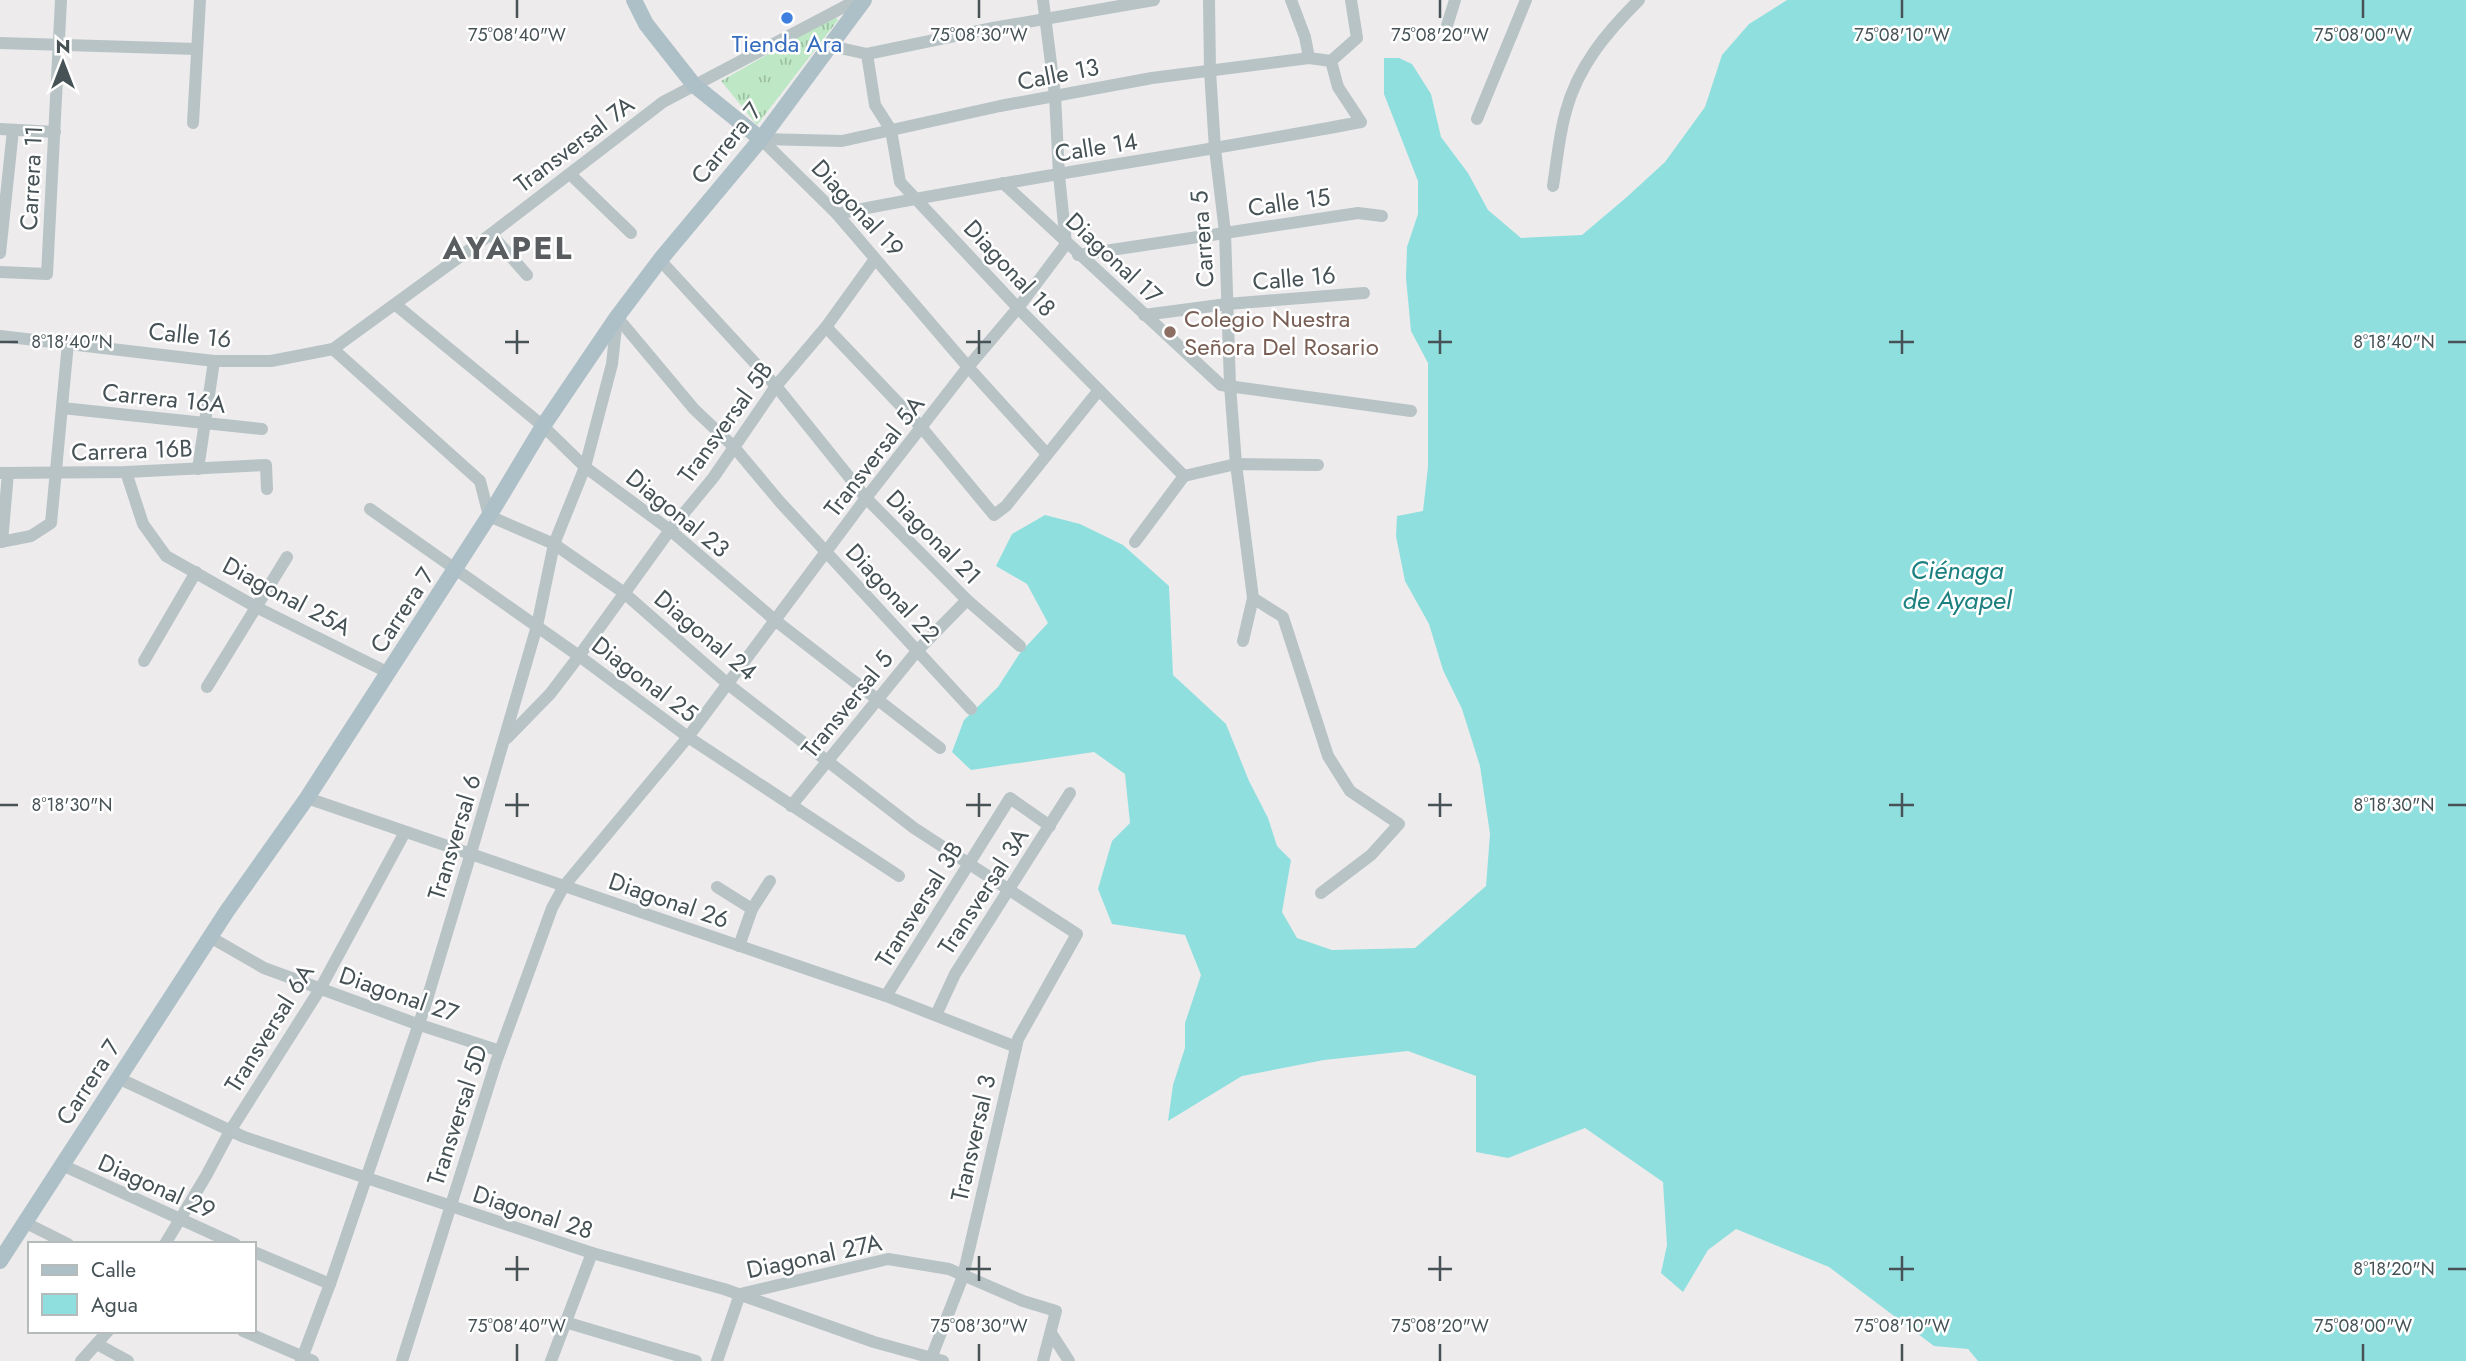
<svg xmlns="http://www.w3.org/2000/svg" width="2466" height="1361" viewBox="0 0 2466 1361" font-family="Jost,sans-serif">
  <defs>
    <pattern id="park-tufts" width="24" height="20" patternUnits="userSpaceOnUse" patternTransform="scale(1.75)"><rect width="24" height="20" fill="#bee8c5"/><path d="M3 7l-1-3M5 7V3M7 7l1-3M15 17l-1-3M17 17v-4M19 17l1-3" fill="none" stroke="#9cbfa3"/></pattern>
  </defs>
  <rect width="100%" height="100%" fill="#eeebec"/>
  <polygon fill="url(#park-tufts)" points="835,16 838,20 757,125 721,81"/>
  <polygon fill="#90dfdf" points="1787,0 2466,0 2466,1361 1978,1361 1968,1349 1934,1346 1829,1267 1736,1229 1708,1250 1683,1292 1661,1273 1667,1245 1663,1182 1585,1128 1508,1158 1476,1152 1476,1076 1408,1051 1324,1060 1242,1076 1168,1121 1173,1085 1185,1048 1185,1023 1201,975 1185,935 1112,924 1098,889 1112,841 1130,823 1125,774 1094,752 971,770 952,752 964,720 998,687 1020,653 1048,623 1027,584 996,566 1012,534 1045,515 1080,524 1123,545 1169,586 1173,675 1226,724 1249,781 1268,818 1277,846 1291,860 1282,912 1297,938 1332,950 1415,948 1486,886 1490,834 1480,766 1462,709 1443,670 1429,624 1405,581 1396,536 1397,516 1423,511 1428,467 1428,363 1411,331 1406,278 1407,247 1418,214 1418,181 1384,94 1384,58 1399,58 1412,64 1431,94 1441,137 1468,173 1488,210 1521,238 1582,235 1628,196 1665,162 1705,107 1722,55 1749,24"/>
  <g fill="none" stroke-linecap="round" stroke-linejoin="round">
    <g stroke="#b8c3c6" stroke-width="12">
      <polyline points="1209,0 1210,71 1215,149 1225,232 1230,385 1236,464 1253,598 1243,641"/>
      <polyline points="1291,0 1305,37 1309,58"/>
      <polyline points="1446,29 1455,0"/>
      <polyline points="0,43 197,49"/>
      <polyline points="831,46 867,54 993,28 1154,0"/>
      <polyline points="867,54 875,105 891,130 900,182 1018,308 1184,476"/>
      <polyline points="1477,119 1526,0"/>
      <polyline points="193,123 200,0"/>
      <polyline points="0,129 55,132"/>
      <polyline points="761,139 842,141 1000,106 1152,78 1309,58 1331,61 1357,38 1351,0"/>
      <polyline points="761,139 837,214 968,367 1046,453"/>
      <polyline points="570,174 631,233"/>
      <polyline points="1003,183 1221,385 1411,411"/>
      <path d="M 1553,186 C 1557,161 1559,135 1566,111 C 1578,66 1607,32 1639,0"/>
      <path d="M 837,214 C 1011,179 1187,155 1361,122 L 1338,87 L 1331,61"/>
      <polyline points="491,234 527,275"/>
      <polyline points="0,253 13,130"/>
      <polyline points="1078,255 1358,213 1382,216"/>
      <polyline points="660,260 776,386 866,498 967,600 1020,646"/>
      <polyline points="0,272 47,274 61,0"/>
      <polyline points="396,305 543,426 585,467 670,530 776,621 940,748"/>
      <polyline points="1144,315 1227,304 1364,293"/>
      <polyline points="617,317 694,409 734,447 780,502 971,709"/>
      <polyline points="826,327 922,428 994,515 1006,506 1099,390"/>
      <polyline points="0,336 214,361 271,361 333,349 491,234 663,102 857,0"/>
      <polyline points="333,349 480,481 489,516 554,544 623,592 729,685 914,828 1077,934 1018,1039 963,1276 930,1361"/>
      <polyline points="62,408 262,429"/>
      <polyline points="198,469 214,361"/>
      <polyline points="126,472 143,524 166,556 256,607 389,673"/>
      <polyline points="0,473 126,472 266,465 267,489"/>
      <polyline points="1184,476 1236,464 1318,465"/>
      <polyline points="370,509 579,656 688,737 899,876"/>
      <polyline points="0,542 31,536 51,523 68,343"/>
      <polyline points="2,542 8,473"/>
      <polyline points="1135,542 1184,476"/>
      <polyline points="1253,598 1283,617 1328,756 1350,791 1399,824 1371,855 1321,893"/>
      <polyline points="144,661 196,572"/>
      <polyline points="207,687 287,557"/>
      <polyline points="507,738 550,694 579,656 670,530 713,478 776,386 826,327 875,259"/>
      <polyline points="307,798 886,996 1016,1047"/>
      <polyline points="791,806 917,651 967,600"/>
      <polyline points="717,887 752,909"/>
      <polyline points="210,937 264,968 417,1024 500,1051"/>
      <polyline points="739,946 752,909 770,881"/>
      <polyline points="886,996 1010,798 1050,826"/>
      <polyline points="936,1015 955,974 1070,793"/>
      <polyline points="118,1078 244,1137 592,1253 724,1289 874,1342 943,1361"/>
      <polyline points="62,1165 235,1244"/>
      <polyline points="26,1223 68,1244"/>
      <polyline points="165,1244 206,1176 230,1131 320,989 405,832"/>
      <polyline points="254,1252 330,1284"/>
      <polyline points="565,1322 696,1361"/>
      <polyline points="243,1331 313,1361"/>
      <polyline points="1051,1333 1069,1361"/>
      <polyline points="97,1344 128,1361"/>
      <polyline points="81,1361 108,1331"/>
      <polyline points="301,1361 330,1284 425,1006 471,853 537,626 554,544 585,467 612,364 617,318"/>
      <polyline points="402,1361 496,1062 552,908 564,886 688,737 866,498 968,367 1018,308 1066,244 1059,175 1055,95 1043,0"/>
      <polyline points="551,1361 592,1253"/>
      <polyline points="717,1361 740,1294 888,1259 949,1269 1023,1301 1056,1311 1043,1361"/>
    </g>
    <g stroke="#aec0c7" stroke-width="16">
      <polyline points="634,0 646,24 694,85 761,139"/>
      <polyline points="0,1261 227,911 307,798 489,516 543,426 617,317 660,260 761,139 864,0"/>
    </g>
  </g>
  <path fill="none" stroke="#465256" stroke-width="2.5" d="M 517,0 L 517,18M 979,0 L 979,18M 1440,0 L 1440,18M 1902,0 L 1902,18M 2363,0 L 2363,18M 517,330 L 517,354M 979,330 L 979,354M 1440,330 L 1440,354M 1902,330 L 1902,354M 0,342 L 18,342M 505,342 L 529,342M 966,342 L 991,342M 1428,342 L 1452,342M 1889,342 L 1914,342M 2448,342 L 2466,342M 517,793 L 517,817M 979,793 L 979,817M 1440,793 L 1440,817M 1902,793 L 1902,817M 0,805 L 18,805M 505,805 L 529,805M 966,805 L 991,805M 1428,805 L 1452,805M 1889,805 L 1914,805M 2448,805 L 2466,805M 517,1256 L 517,1281M 979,1256 L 979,1281M 1440,1256 L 1440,1281M 1902,1256 L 1902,1281M 505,1269 L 529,1269M 966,1269 L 991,1269M 1428,1269 L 1452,1269M 1889,1269 L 1914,1269M 2448,1269 L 2466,1269M 517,1344 L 517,1361M 979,1344 L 979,1361M 1440,1344 L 1440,1361M 1902,1344 L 1902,1361M 2363,1344 L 2363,1361"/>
  <circle fill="#3f7fe0" stroke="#fff" stroke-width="2.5" cx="787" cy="18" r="7"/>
  <circle fill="#8d6e63" stroke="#fff" stroke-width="2.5" cx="1170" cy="332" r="7"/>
  <g text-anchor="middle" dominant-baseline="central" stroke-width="5" stroke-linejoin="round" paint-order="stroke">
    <g font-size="24" fill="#366cbe" stroke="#fff">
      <text x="787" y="43">Tienda Ara</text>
    </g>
    <g font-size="24" fill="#465256" stroke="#fff">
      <text transform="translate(1058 74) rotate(-11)">Calle 13</text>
      <text transform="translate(726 143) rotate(-51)">Carrera 7</text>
      <text transform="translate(574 144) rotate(-37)">Transversal 7A</text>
      <text transform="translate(1096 147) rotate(-9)">Calle 14</text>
      <text transform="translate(31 178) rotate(-87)">Carrera 11</text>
      <text transform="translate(1289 202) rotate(-8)">Calle 15</text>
      <text transform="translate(858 208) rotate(47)">Diagonal 19</text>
      <text transform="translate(1202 239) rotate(-94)">Carrera 5</text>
      <text transform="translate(1114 258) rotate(43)">Diagonal 17</text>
      <text transform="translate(1010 268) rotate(47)">Diagonal 18</text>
      <text transform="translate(1294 278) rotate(-5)">Calle 16</text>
      <text transform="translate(190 335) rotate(6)">Calle 16</text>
      <text transform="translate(164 398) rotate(6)">Carrera 16A</text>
      <text transform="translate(725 422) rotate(-54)">Transversal 5B</text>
      <text transform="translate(132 450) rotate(-2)">Carrera 16B</text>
      <text transform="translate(874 456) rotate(-52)">Transversal 5A</text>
      <text transform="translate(678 513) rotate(39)">Diagonal 23</text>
      <text transform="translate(934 537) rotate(45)">Diagonal 21</text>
      <text transform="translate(893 593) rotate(47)">Diagonal 22</text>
      <text transform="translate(287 596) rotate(28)">Diagonal 25A</text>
      <text transform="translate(402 610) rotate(-57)">Carrera 7</text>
      <text transform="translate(706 635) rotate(40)">Diagonal 24</text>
      <text transform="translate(645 679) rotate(37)">Diagonal 25</text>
      <text transform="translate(847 704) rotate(-51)">Transversal 5</text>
      <text transform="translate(454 837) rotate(-73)">Transversal 6</text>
      <text transform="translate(983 891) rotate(-57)">Transversal 3A</text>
      <text transform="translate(669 900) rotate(19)">Diagonal 26</text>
      <text transform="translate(919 904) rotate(-58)">Transversal 3B</text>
      <text transform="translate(399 994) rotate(19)">Diagonal 27</text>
      <text transform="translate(269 1028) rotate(-58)">Transversal 6A</text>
      <text transform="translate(88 1082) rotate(-57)">Carrera 7</text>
      <text transform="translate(457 1115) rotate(-72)">Transversal 5D</text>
      <text transform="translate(973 1138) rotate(-77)">Transversal 3</text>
      <text transform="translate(157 1186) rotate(24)">Diagonal 29</text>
      <text transform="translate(533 1212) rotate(18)">Diagonal 28</text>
      <text transform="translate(814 1256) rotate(-12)">Diagonal 27A</text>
    </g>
    <g font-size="24" fill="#785e54" stroke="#fff" text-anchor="start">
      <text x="1184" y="318">Colegio Nuestra<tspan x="1184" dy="28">Señora Del Rosario</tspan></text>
    </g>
    <g font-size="26" font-style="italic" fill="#1b807f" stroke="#fff">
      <text x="1957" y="570">Ciénaga<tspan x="1957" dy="30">de Ayapel</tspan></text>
    </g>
    <g font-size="32" font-weight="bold" letter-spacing="2" fill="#595d5f" stroke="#fff">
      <text x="508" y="248">AYAPEL</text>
    </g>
  </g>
  <g font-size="18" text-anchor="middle" fill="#465256" stroke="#fff" stroke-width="5" stroke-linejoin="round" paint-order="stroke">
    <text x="517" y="41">75°08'40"W</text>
    <text x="979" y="41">75°08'30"W</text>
    <text x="1440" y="41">75°08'20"W</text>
    <text x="1902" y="41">75°08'10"W</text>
    <text x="2363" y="41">75°08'00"W</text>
    <text x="72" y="348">8°18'40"N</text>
    <text x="2394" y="348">8°18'40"N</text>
    <text x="72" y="811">8°18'30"N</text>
    <text x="2394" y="811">8°18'30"N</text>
    <text x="2394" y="1275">8°18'20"N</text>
    <text x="517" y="1332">75°08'40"W</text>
    <text x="979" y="1332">75°08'30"W</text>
    <text x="1440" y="1332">75°08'20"W</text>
    <text x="1902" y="1332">75°08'10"W</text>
    <text x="2363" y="1332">75°08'00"W</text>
  </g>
  <rect x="28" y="1242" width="228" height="91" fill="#ffffff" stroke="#b5babb" stroke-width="2"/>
  <rect x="42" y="1265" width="35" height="10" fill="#aec0c7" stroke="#b5babb" stroke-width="2"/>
  <text x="91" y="1277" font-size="21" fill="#465256">Calle</text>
  <rect x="42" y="1294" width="35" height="21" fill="#90dfdf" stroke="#b5babb" stroke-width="2"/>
  <text x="91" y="1312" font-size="21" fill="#465256">Agua</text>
  <g transform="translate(63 63)" stroke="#ffffff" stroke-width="5" paint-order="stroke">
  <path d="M0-5L12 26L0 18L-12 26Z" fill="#465256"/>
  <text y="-10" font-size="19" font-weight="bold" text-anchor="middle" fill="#465256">N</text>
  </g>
</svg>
